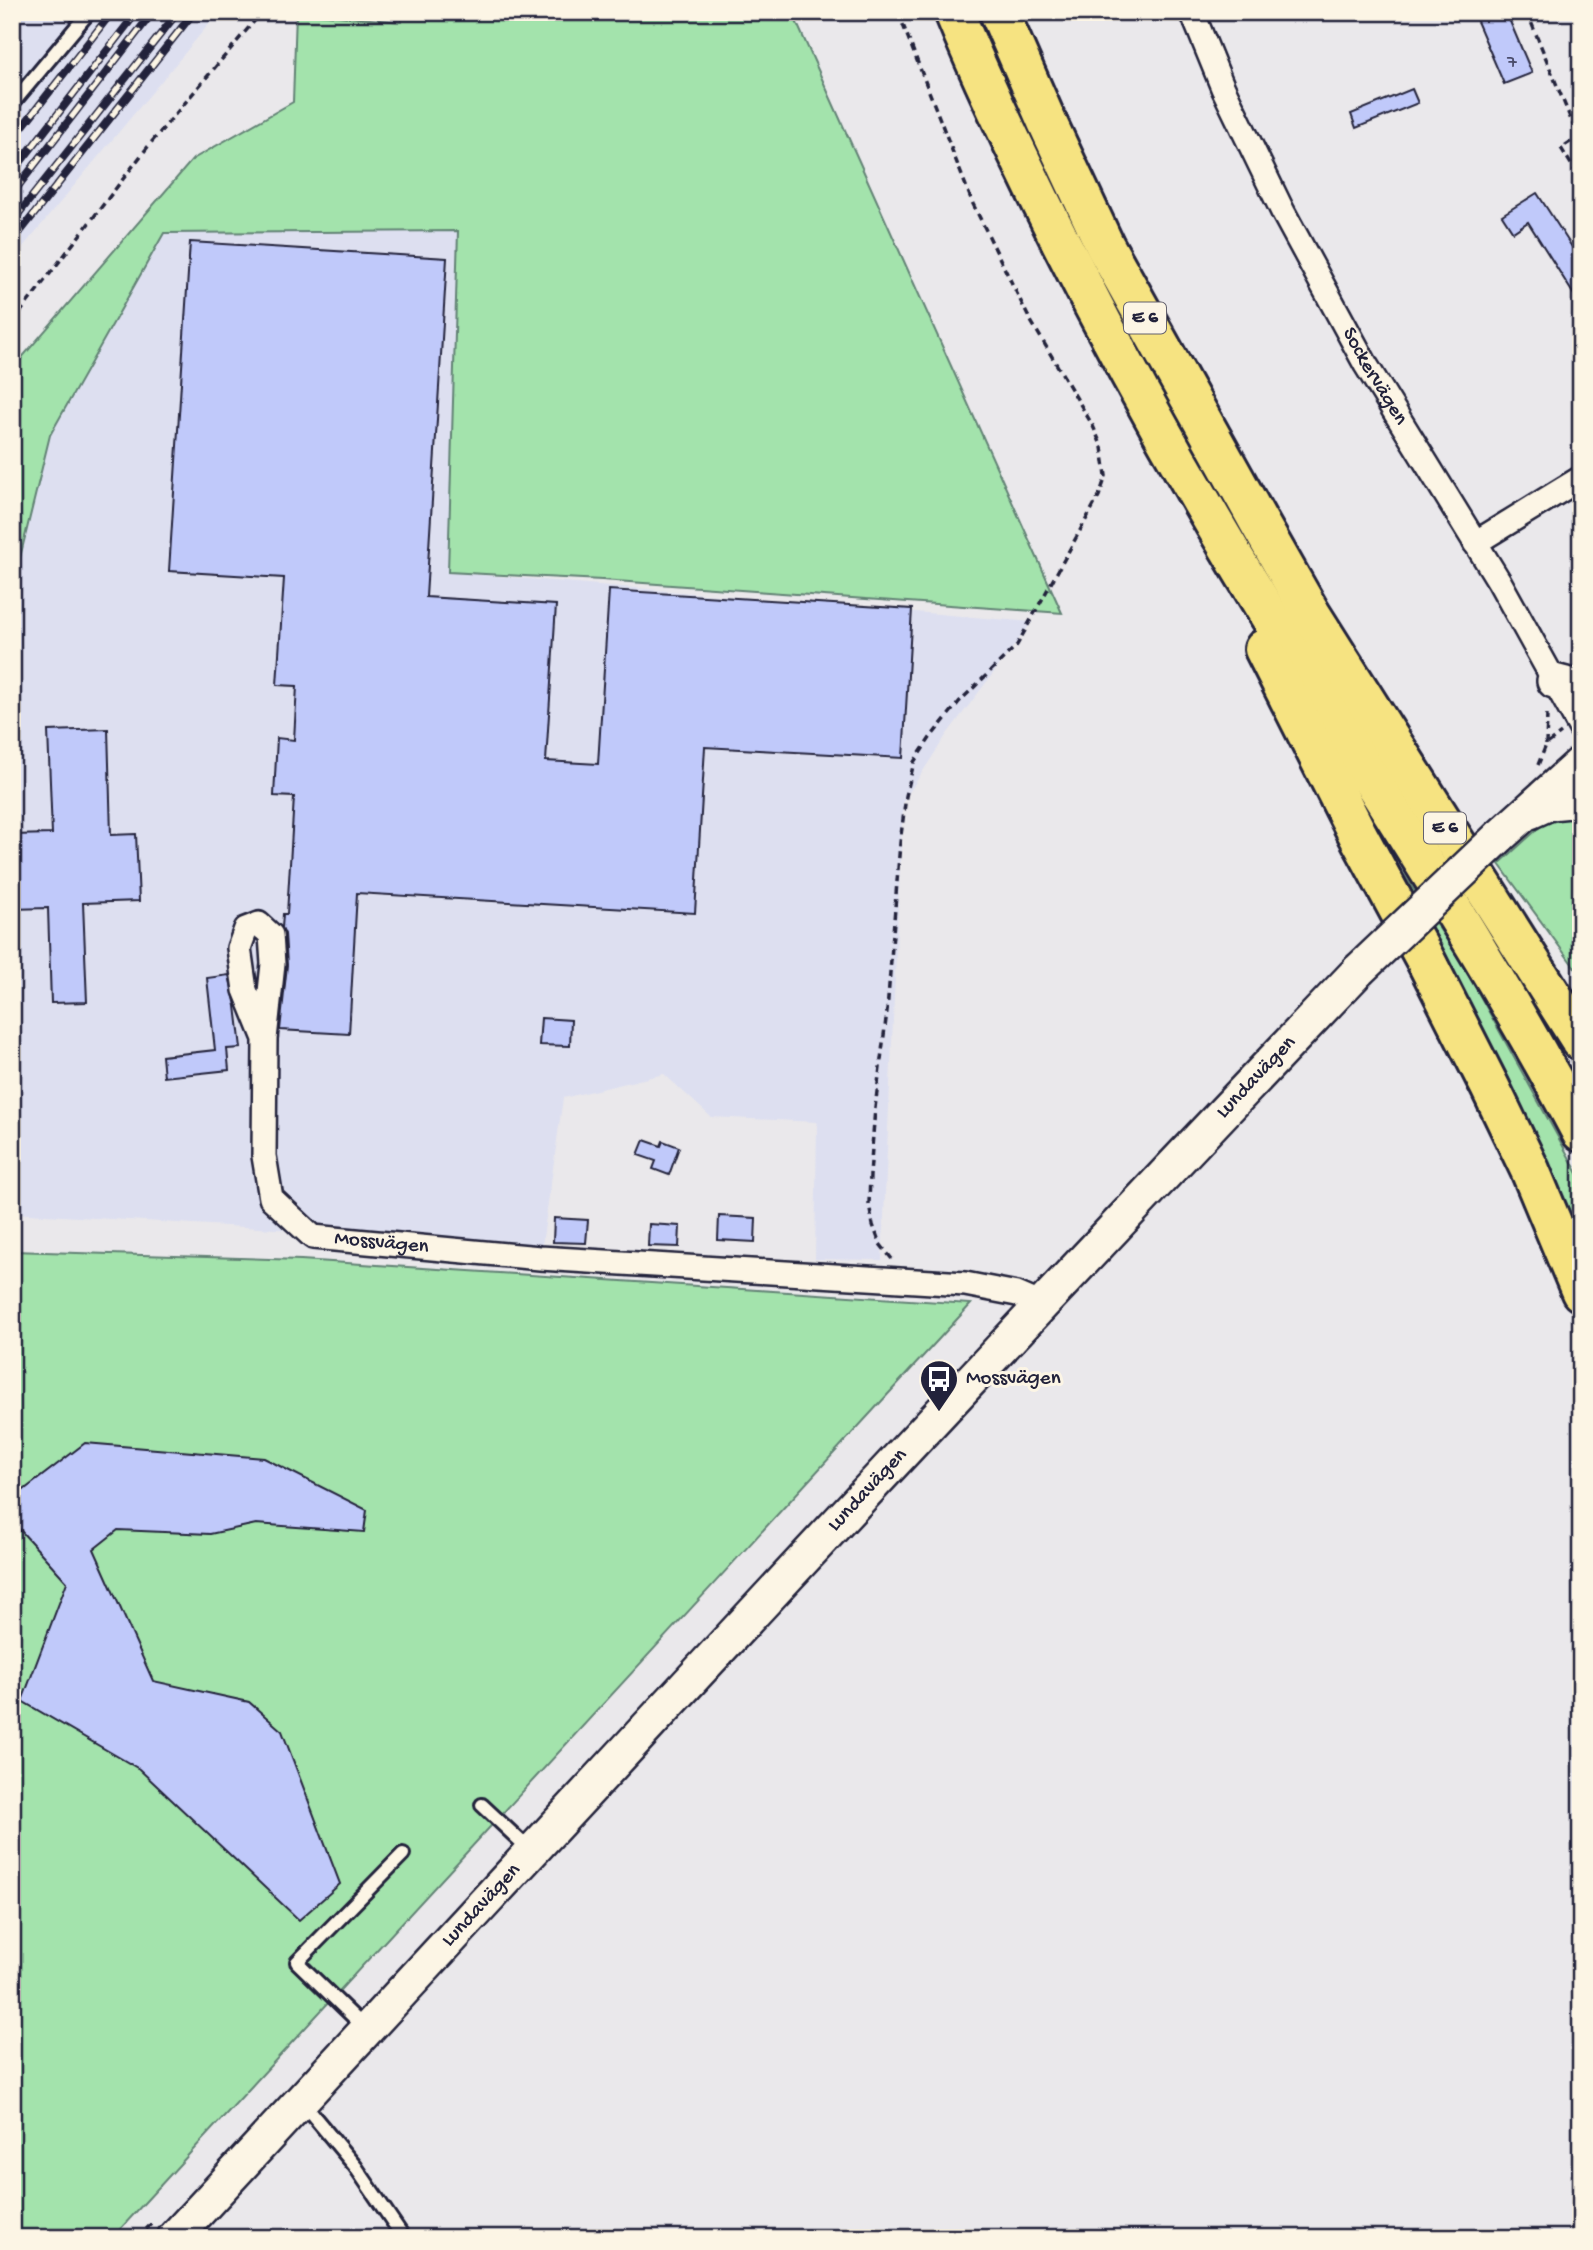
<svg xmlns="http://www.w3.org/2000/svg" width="1593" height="2250" viewBox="0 0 1593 2250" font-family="'Gochi Hand',sans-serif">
  <rect width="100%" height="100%" fill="#eae8eb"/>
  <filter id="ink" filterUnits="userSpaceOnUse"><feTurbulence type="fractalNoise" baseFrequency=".0143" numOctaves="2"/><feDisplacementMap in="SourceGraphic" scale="14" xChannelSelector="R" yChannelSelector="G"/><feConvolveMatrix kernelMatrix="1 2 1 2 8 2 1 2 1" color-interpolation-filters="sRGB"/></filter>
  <g filter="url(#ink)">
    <g fill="#dddff0">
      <polygon points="12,12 219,12 12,260"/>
      <polygon points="458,231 448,572 1032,622 947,734 903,802 882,1260 815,1259 817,1122 711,1117 664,1074 563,1098 542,1245 12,1213 12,590 50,435 164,233"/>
    </g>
    <g fill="#a3e3ac" stroke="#628274" stroke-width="2">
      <polygon points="296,12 401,22 402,12 792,12 1062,613 602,580 448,572 458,231 164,233 50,435 12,590 12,369 193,159 293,102"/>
      <polygon points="1340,776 1463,965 1580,1177 1581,1249"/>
      <polygon points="1571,817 1581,819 1581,976 1499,864 1543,824"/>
      <polygon points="12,1251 301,1260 971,1304 112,2238 12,2238"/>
    </g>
    <g fill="#c0c9fa" stroke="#22223b" stroke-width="2">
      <polygon points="1473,12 1506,12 1532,73 1504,84"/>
      <polygon points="1412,89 1418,103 1356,128 1351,114"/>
      <polygon points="1537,193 1581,261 1581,306 1528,222 1513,232 1502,215"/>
      <polygon points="190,242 447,258 426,597 556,605 546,761 598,764 609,590 912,609 903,758 705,747 695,913 357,893 349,1034 280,1030 287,965 285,934 282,928 283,914 287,914 294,797 274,796 277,738 294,740 297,686 277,685 284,578 169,571"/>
      <polygon points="108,729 111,835 136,834 139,901 83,903 87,1002 51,1003 48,908 12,909 12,835 52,834 48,731"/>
      <polygon points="229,975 236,1006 241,1048 227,1049 229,1070 164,1077 162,1056 215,1050 207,978"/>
      <polygon points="541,1018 571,1020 570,1046 539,1045"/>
      <polygon points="644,1140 661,1146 663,1141 679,1147 669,1175 653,1169 656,1161 638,1155"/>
      <polygon points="719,1216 756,1218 755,1242 718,1240"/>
      <polygon points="554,1218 588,1220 586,1243 553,1242"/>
      <polygon points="649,1224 680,1226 679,1247 648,1246"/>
      <polygon points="85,1443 264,1458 367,1510 364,1532 256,1524 210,1534 118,1530 94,1549 153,1681 249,1702 282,1731 340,1884 299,1920 139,1769 22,1701 67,1582 12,1521 12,1499"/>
    </g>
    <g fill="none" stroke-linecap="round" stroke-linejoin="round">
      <defs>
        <g id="service">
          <polyline points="12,104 89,12"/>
          <polyline points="482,1805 531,1851"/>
          <polyline points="366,2029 297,1962 403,1854"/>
          <polyline points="301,2101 355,2166 404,2238"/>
        </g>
        <g id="minor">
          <path id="s1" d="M 1192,12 L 1223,88 L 1283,212 L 1366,365 L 1499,581 L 1581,729"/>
          <polyline points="1475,543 1581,478"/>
          <path id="s2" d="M 265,1039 L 245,990 L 239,948 L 246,929 L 259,924 L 271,935 L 273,964 L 265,1039 L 264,1156 L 271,1198 L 313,1237 L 540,1258 L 965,1284 L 1017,1294 L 1040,1304"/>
        </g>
        <g id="secondary">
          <polyline points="1554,681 1581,688"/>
          <polyline points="1530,812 1550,803 1581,800"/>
          <polyline points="1499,837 1581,763"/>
          <path id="s3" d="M 174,2238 C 567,1813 960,1388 1359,970"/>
        </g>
        <g id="motorway">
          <path d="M 954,12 C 980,76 1010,138 1040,200 C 1115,353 1198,501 1288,646 C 1387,806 1493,965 1581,1132"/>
          <polyline points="999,12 1047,122 1105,246 1261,526 1311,614 1581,1041"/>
          <polyline points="1264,649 1358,835 1425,959 1490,1087 1530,1170 1581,1292"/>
        </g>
      </defs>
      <use href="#service" stroke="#22223b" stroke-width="18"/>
      <use href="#minor" stroke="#22223b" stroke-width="28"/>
      <use href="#secondary" stroke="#22223b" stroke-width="38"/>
      <use href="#motorway" stroke="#22223b" stroke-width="44"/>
      <g stroke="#22223b" stroke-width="3.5" stroke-dasharray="7 5" stroke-linecap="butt">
        <polyline points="1527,12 1578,137"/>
        <polyline points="1581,135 1561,148 1581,180"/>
        <polyline points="12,323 150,144 262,12"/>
        <polyline points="1546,745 1547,714"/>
        <polyline points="1538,765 1546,745 1561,733"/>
        <polyline points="892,1259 880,1244 873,1225 869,1204 870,1175 875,1108 887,1011 900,843 906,796 914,762 930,738 959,702 1017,645 1099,496 1106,476 1102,447 1093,426 1028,316 973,204 898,12"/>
        <polyline points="138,2238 151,2224"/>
      </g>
      <use href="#service" stroke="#fcf5e5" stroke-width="12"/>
      <use href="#minor" stroke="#fcf5e5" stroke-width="23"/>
      <use href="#secondary" stroke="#fcf5e5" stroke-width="33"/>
      <use href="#motorway" stroke="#f6e381" stroke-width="38"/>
      <defs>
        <g id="rail">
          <polyline points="12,140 112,12"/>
          <polyline points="12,173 137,12"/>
          <polyline points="12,194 153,12"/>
          <polyline points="12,222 178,12"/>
          <polyline points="12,242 194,12"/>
        </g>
      </defs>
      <use href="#rail" stroke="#22223b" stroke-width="8"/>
      <use href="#rail" stroke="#fcf5e5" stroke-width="5" stroke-dasharray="16" stroke-linecap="butt"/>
      <defs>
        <polyline id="secondary-bridge" points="1359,970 1499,837"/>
      </defs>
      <use href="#secondary-bridge" stroke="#22223b" stroke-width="38" stroke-linecap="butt"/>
      <use href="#secondary-bridge" stroke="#fcf5e5" stroke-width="33"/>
    </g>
  </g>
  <defs>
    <symbol id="bus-pin" viewBox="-11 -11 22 30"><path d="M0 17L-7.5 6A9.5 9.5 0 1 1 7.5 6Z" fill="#22223b" stroke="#fcf5e5"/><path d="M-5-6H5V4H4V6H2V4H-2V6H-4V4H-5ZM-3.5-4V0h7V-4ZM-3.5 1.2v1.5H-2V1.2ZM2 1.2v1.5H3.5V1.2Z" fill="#fff"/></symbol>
  </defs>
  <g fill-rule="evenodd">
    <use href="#bus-pin" x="917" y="1357" width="44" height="60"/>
  </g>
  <g text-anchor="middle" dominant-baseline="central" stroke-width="6" stroke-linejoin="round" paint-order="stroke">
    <g font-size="18" fill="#4a4c6b">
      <text x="1512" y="63">7</text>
    </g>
    <g fill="#fcf5e5" stroke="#63616e" stroke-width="2">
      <rect x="1124" y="302.5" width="42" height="31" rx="5"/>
      <rect x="1424" y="812.5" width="42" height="31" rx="5"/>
    </g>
    <g font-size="19" font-weight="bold" fill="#22223b">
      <text x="1145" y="318">E 6</text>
      <text x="1445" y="828">E 6</text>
    </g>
    <g font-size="21" fill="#22223b" stroke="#fcf5e5">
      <text stroke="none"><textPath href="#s1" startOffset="408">Sockervägen</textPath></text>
      <text stroke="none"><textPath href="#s3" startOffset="1587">Lundavägen</textPath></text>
      <text stroke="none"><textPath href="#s2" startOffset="536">Mossvägen</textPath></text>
      <text stroke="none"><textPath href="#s3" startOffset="1020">Lundavägen</textPath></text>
      <text stroke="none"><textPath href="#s3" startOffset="453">Lundavägen</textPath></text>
    </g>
    <g font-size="21" fill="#22223b" stroke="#fcf5e5" text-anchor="start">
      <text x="966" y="1379">Mossvägen</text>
    </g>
  </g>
  <rect width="1593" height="2250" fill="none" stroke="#fcf5e5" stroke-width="42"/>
  <rect x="21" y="21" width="1551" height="2208" fill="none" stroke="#22223b" stroke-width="2.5" filter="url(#ink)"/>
</svg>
